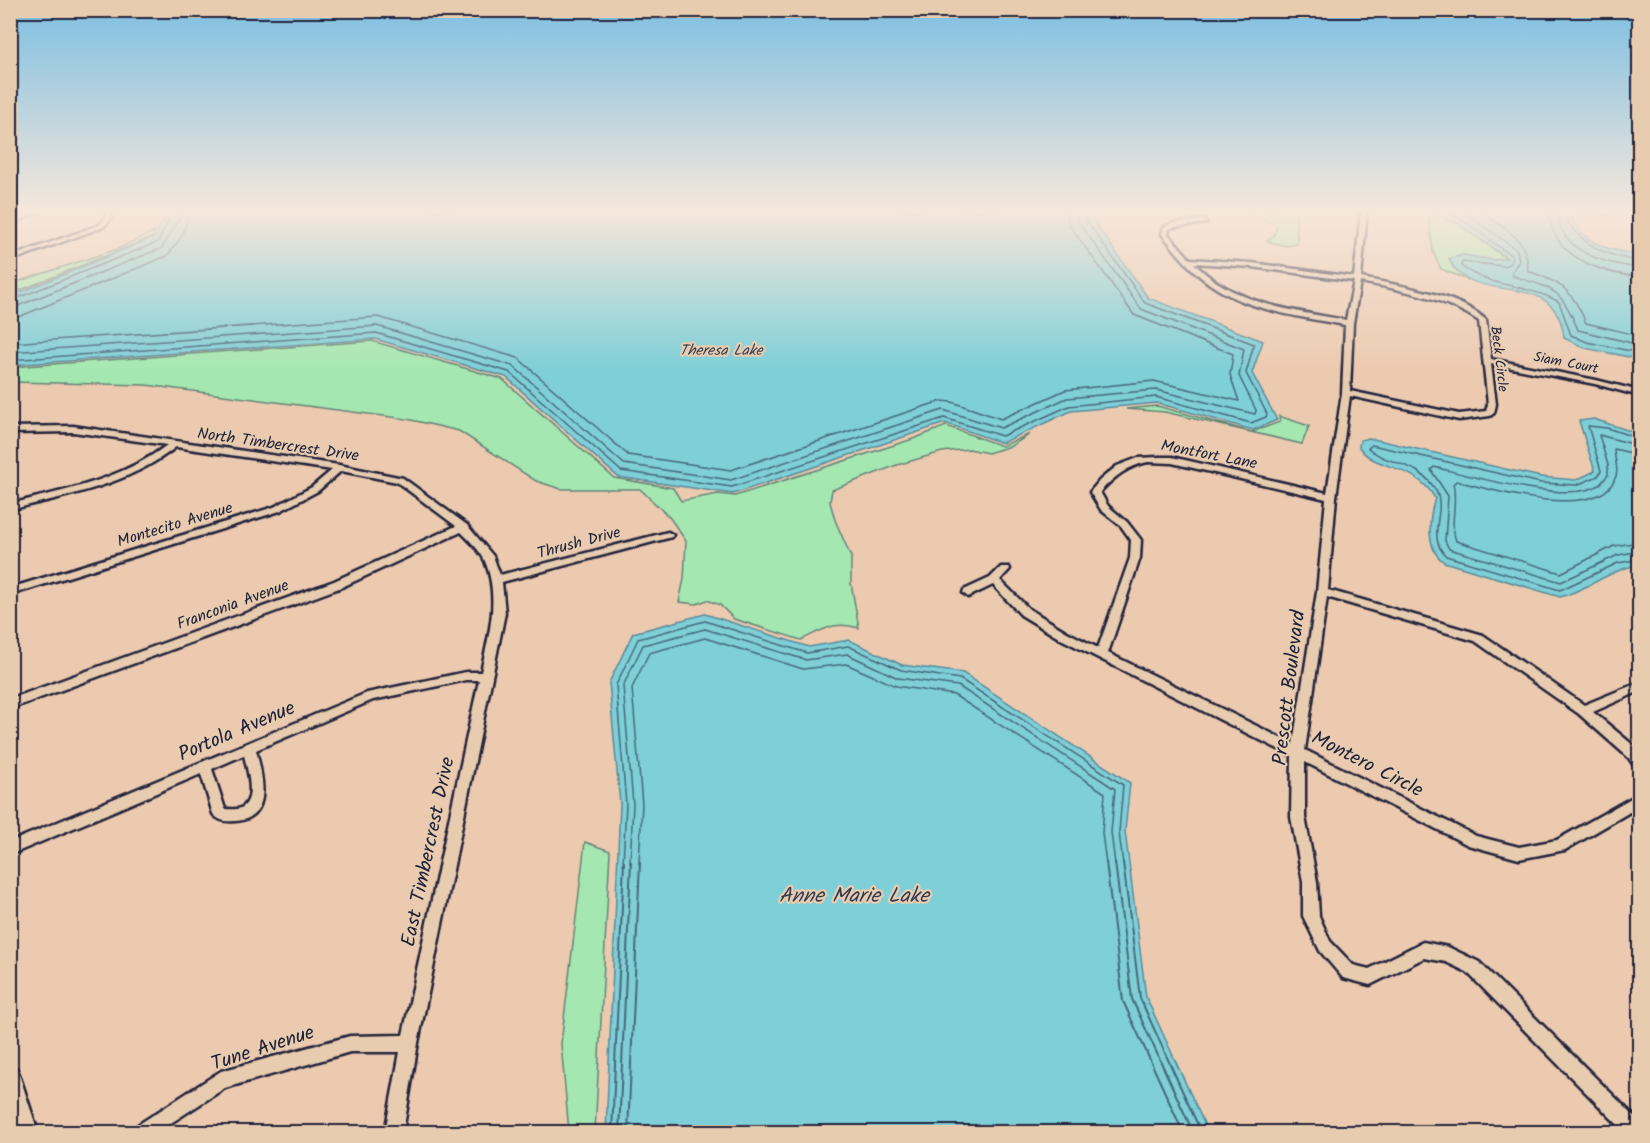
<svg xmlns="http://www.w3.org/2000/svg" width="1650" height="1143" viewBox="0 0 1650 1143" font-family="Kalam,sans-serif">
  <rect width="100%" height="100%" fill="#eccab0"/>
  <filter id="ink" filterUnits="userSpaceOnUse"><feTurbulence type="fractalNoise" baseFrequency=".0167" numOctaves="2"/><feDisplacementMap in="SourceGraphic" scale="12" xChannelSelector="R" yChannelSelector="G"/><feConvolveMatrix kernelMatrix="1 2 1 2 8 2 1 2 1" color-interpolation-filters="sRGB"/></filter>
  <g filter="url(#ink)">
    <g fill="#a5e7b1" stroke="#648476" stroke-width="1.5">
      <polygon points="1245,211 1296,211 1297,244 1286,246 1267,241 1274,235 1277,226"/>
      <polygon points="1428,211 1458,224 1507,259 1493,260 1464,255 1449,259 1453,267 1468,280 1441,269 1433,252"/>
      <polygon points="155,231 152,237 11,294 11,284 117,249"/>
      <path d="M 372,341 L 502,379 L 614,478 L 673,488 L 681,501 L 718,494 L 735,496 L 913,439 L 946,426 L 1002,446 L 1030,434 L 1011,446 L 988,453 L 969,449 L 942,452 L 897,465 L 832,490 L 830,502 L 835,520 L 851,557 L 851,583 L 859,628 C 834,620 823,630 801,640 L 734,619 L 720,605 L 707,600 L 697,604 L 679,602 L 684,579 L 686,541 L 670,518 L 640,489 L 561,489 L 536,481 L 459,431 L 407,419 L 146,385 L 11,382 L 11,367 Z"/>
      <polygon points="1157,406 1252,432 1280,422 1279,416 1309,426 1302,444 1165,412 1126,409"/>
      <polygon points="585,842 610,851 595,1132 569,1132 561,1044"/>
    </g>
    <g fill="#7ecfd8" stroke="#598a99" stroke-width="1.5">
      <polygon points="168,211 1087,211 1148,298 1263,341 1252,373 1277,420 1253,430 1157,403 1071,411 1002,443 945,423 733,494 618,477 506,377 375,339 11,365 11,296 155,237"/>
      <path d="M 1429,211 L 1639,211 L 1639,218 L 1584,213 L 1570,216 C 1586,247 1608,249 1639,255 L 1639,359 L 1585,348 L 1564,338 C 1557,264 1472,310 1449,259 L 1463,255 L 1493,260 L 1507,258 L 1458,224 Z"/>
      <path d="M 1594,419 L 1639,434 L 1639,565 C 1610,569 1588,590 1560,597 L 1444,562 C 1425,549 1429,518 1435,498 C 1414,462 1374,471 1359,447 L 1360,440 L 1369,438 L 1541,477 L 1576,480 L 1595,471 L 1579,421 Z"/>
      <polygon points="705,614 809,647 849,640 902,665 963,673 1130,783 1125,831 1146,997 1208,1132 606,1132 620,804 609,683 633,633"/>
    </g>
    <g fill="none" stroke-linecap="round" stroke-linejoin="round">
      <g stroke="#47677a" stroke-width="1.5">
        <path d="M 1444,211 L 1461,219 L 1512,256 L 1511,263 L 1505,266 L 1462,262 L 1461,266 C 1490,288 1528,284 1559,302 L 1571,335 L 1587,342 L 1640,353"/>
        <path d="M 1462,211 L 1517,250 L 1519,261 L 1512,272 L 1513,276 C 1554,289 1561,288 1578,330 L 1640,345"/>
        <path d="M 1479,211 C 1505,230 1528,236 1528,271 C 1562,283 1572,289 1586,323 L 1640,336"/>
        <path d="M 1549,211 C 1551,257 1600,273 1640,277"/>
        <path d="M 1558,211 C 1558,252 1606,264 1640,268"/>
        <path d="M 1567,211 L 1566,220 C 1584,247 1609,257 1640,261"/>
        <polyline points="10,301 158,242 173,211"/>
        <polyline points="10,309 162,248 179,220 181,211"/>
        <polyline points="10,318 21,316 167,256 182,236 190,211"/>
        <polyline points="10,343 378,317 518,358 628,455 731,470 941,401 952,402 1001,419 1065,390 1154,381 1239,401 1230,375 1233,354 1134,315 1070,226 1066,211"/>
        <polyline points="10,352 377,326 513,366 624,464 731,480 943,410 1001,428 1067,398 1156,390 1255,414 1256,410 1239,376 1244,349 1141,309 1078,221 1075,211"/>
        <polyline points="10,360 376,333 509,372 621,471 732,487 944,418 1002,436 1069,406 1156,397 1251,423 1266,417 1267,414 1246,373 1254,344 1145,303 1084,217 1083,211"/>
        <path d="M 1640,439 L 1607,428 L 1588,426 L 1601,471 L 1598,476 L 1577,485 L 1541,483 L 1372,445 L 1368,448 C 1388,466 1417,460 1435,489 C 1448,509 1425,536 1446,556 L 1560,590 L 1618,563 L 1640,559"/>
        <path d="M 1640,446 L 1599,435 L 1608,465 L 1608,475 C 1605,478 1602,483 1599,485 C 1570,505 1468,475 1434,467 L 1431,470 L 1448,496 L 1445,541 L 1449,549 L 1561,582 L 1618,555 L 1640,551"/>
        <path d="M 1640,455 L 1614,449 C 1614,458 1619,468 1616,476 C 1602,524 1488,489 1456,481 L 1453,484 C 1458,503 1449,522 1456,541 L 1561,573 L 1614,546 L 1640,542"/>
        <polyline points="623,864 626,804 616,685 638,639 705,621 807,653 848,646 901,670 960,679 1123,785 1119,832 1123,864"/>
        <polyline points="630,864 633,804 623,686 643,645 705,629 806,660 847,654 898,678 958,686 1115,789 1111,832 1115,864"/>
        <polyline points="639,864 642,804 632,688 649,653 705,638 803,669 846,664 896,686 954,695 1105,793 1102,833 1106,864"/>
      </g>
      <g stroke="#47677a" stroke-width="2">
        <polyline points="1106,862 1123,1001 1183,1132"/>
        <polyline points="1115,862 1132,999 1193,1132"/>
        <polyline points="1123,862 1140,998 1201,1132"/>
        <polyline points="612,1132 624,862"/>
        <polyline points="619,1132 631,862"/>
        <polyline points="628,1132 640,862"/>
      </g>
      <defs>
        <g id="minor">
          <polygon points="106,211 112,211 111,219 103,227 10,261 10,257 99,225 105,219"/>
          <path d="M 1361,211 L 1367,211 L 1361,278 C 1400,286 1456,293 1486,320 L 1491,359 L 1596,380 L 1640,391 L 1640,396 L 1595,384 L 1491,364 L 1496,404 L 1494,413 L 1490,416 L 1459,420 L 1350,396 L 1336,497 L 1328,590 L 1483,635 L 1584,705 L 1640,682 L 1640,691 L 1593,712 L 1639,750 L 1640,768 L 1635,767 L 1629,758 L 1579,714 L 1475,641 L 1327,597 L 1305,750 L 1476,836 L 1519,847 L 1557,840 L 1640,793 L 1640,806 L 1565,850 L 1519,859 L 1468,845 L 1305,762 L 1305,817 L 1317,882 L 1319,916 L 1330,941 L 1353,965 L 1369,969 L 1423,942 L 1448,947 L 1479,962 L 1640,1122 L 1640,1132 L 1625,1132 L 1467,972 L 1446,962 L 1424,958 L 1370,985 L 1343,978 L 1320,951 L 1303,916 L 1303,882 L 1291,817 L 1292,756 L 1059,638 L 1021,615 L 993,585 L 968,597 L 963,593 L 964,590 L 990,578 L 1001,567 L 1009,567 L 1010,569 L 1000,580 L 1029,609 L 1067,632 L 1098,648 L 1130,558 L 1131,540 L 1121,526 L 1101,510 L 1090,492 L 1100,480 L 1117,466 L 1138,458 L 1159,457 L 1172,457 L 1327,493 L 1342,393 L 1345,325 C 1297,316 1241,310 1202,278 C 1187,266 1174,249 1162,234 L 1164,227 L 1173,223 L 1204,220 L 1207,222 L 1206,223 L 1174,227 L 1169,229 L 1168,234 L 1190,259 L 1252,263 L 1354,277 ZM 1194,263 L 1252,267 L 1354,281 L 1346,320 C 1293,311 1233,304 1194,263 ZM 1360,282 C 1401,290 1444,297 1479,321 L 1488,404 L 1486,411 L 1459,414 L 1350,391 L 1353,323 ZM 1148,462 L 1172,463 L 1326,499 L 1317,592 L 1293,744 L 1108,653 L 1140,558 L 1141,540 L 1127,522 L 1108,506 L 1100,492 C 1114,477 1127,466 1148,462 Z"/>
          <path d="M 73,426 L 339,465 L 403,478 L 467,525 L 493,556 L 500,575 L 668,532 L 673,535 L 672,537 L 502,582 L 505,613 L 418,1043 L 403,1132 L 385,1132 L 400,1052 L 350,1052 L 225,1088 L 157,1132 L 133,1132 L 136,1126 L 221,1071 L 350,1036 L 403,1035 L 479,680 L 466,680 L 373,700 L 256,750 C 262,775 274,819 235,821 C 226,822 219,821 213,814 L 201,774 L 10,855 L 10,842 L 367,693 L 466,672 L 481,672 C 489,635 500,597 485,561 C 480,550 469,540 461,532 L 342,587 L 10,709 L 10,699 L 334,581 L 456,526 L 397,482 L 341,471 L 318,491 L 280,511 L 10,595 L 10,588 L 274,507 L 312,487 L 332,470 L 176,447 C 128,485 68,495 10,510 L 10,504 C 65,490 121,480 167,445 L 73,432 L 10,433 L 10,427 ZM 244,755 C 247,769 257,800 241,808 C 236,810 230,809 225,809 L 212,769 Z"/>
          <polygon points="10,1066 16,1068 19,1074 38,1132 20,1132 10,1102"/>
        </g>
        <polygon id="tertiary" points="32,211 42,211 10,225 10,220"/>
      </defs>
      <use href="#minor" stroke="#22223b" stroke-width="5"/>
      <use href="#tertiary" stroke="#22223b" stroke-width="4"/>
      <use href="#minor" fill="#e8ccaf" fill-rule="evenodd"/>
      <use href="#tertiary" fill="#e8ccaf" fill-rule="evenodd"/>
    </g>
  </g>
  <linearGradient id="sky" x2="0" y2="1"><stop stop-color="#7dbfe2"/><stop offset="0.57" stop-color="#f6e7db"/><stop offset="1" stop-color="#f6e7db" stop-opacity="0"/></linearGradient>
  <rect width="1650" height="371" fill="url(#sky)"/>
  <g text-anchor="middle" dominant-baseline="central" stroke-width="4.5" stroke-linejoin="round" paint-order="stroke">
    <g font-size="14" fill="#22223b" stroke="#e8ccaf">
      <text transform="translate(1499 359) rotate(83)">Beck Circle</text>
      <text transform="translate(1566 363) rotate(11)">Siam Court</text>
    </g>
    <g font-size="15" font-style="italic" fill="#303c53" stroke="#e8ccaf">
      <text x="721" y="351">Theresa Lake</text>
    </g>
    <g font-size="16" fill="#22223b" stroke="#e8ccaf">
      <text transform="translate(278 445) rotate(8)">North Timbercrest Drive</text>
      <text transform="translate(1209 455) rotate(11)">Montfort Lane</text>
      <text transform="translate(175 525) rotate(-17)">Montecito Avenue</text>
      <text transform="translate(579 543) rotate(-15)">Thrush Drive</text>
      <text transform="translate(233 605) rotate(-20)">Franconia Avenue</text>
    </g>
    <g font-size="20" fill="#22223b" stroke="#e8ccaf">
      <text transform="translate(1290 688) rotate(-83)">Prescott Boulevard</text>
      <text transform="translate(237 732) rotate(-23)">Portola Avenue</text>
      <text transform="translate(1367 765) rotate(27)">Montero Circle</text>
      <text transform="translate(429 852) rotate(-78)">East Timbercrest Drive</text>
      <text transform="translate(263 1049) rotate(-18)">Tune Avenue</text>
    </g>
    <g font-size="21" font-style="italic" fill="#303c53" stroke="#e8ccaf">
      <text x="854" y="896">Anne Marie Lake</text>
    </g>
  </g>
  <rect width="1650" height="1143" fill="none" stroke="#e8ccaf" stroke-width="36"/>
  <rect x="18" y="18" width="1614" height="1107" fill="none" stroke="#22223b" stroke-width="2" filter="url(#ink)"/>
</svg>
